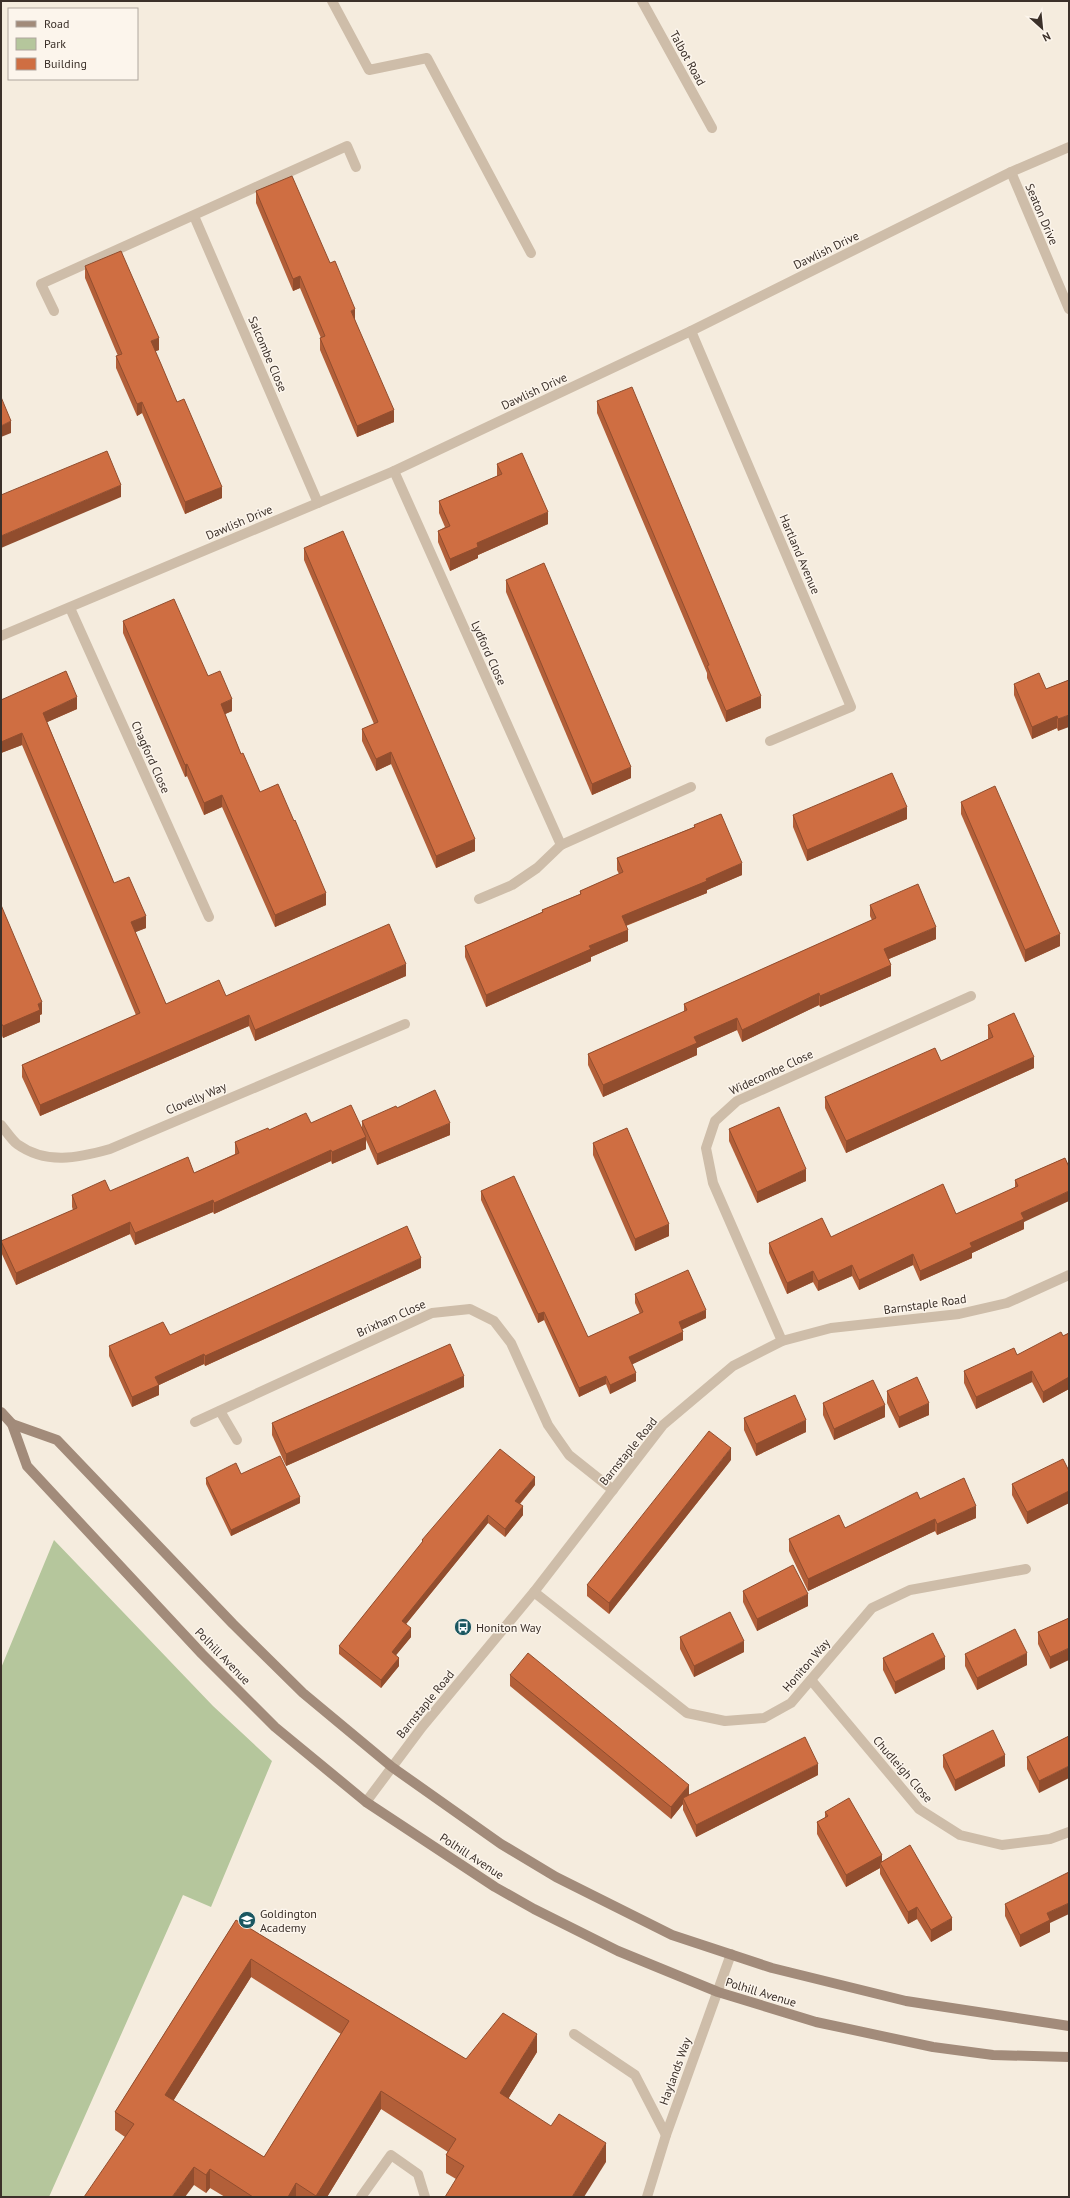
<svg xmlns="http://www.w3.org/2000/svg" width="1070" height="2198" viewBox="0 0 1070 2198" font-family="'PT Sans',sans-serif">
  <rect width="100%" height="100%" fill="#f5ecde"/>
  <polygon fill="#b5c69c" points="54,1540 213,1706 272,1761 211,1907 183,1895 49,2197 1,2197 1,1668"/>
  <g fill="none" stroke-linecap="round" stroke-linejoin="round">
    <g stroke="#cebda9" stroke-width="10">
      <polyline points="332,1 369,70 427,58 531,253"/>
      <polyline points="574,2034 635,2075 666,2135"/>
      <polyline points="361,2197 391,2155 418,2174 425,2197"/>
    </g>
    <g stroke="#cebda9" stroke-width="10">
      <polyline points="642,1 712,128"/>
      <polyline points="1011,172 1069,309"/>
      <polyline points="194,216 318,503"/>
      <polyline points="54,311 41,284 347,146 356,167"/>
      <polyline points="691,331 851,707 770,741"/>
      <polyline points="394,471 561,845"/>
      <polyline points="70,608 209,917"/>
      <polyline points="1,636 394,471 691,331 1011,172 1069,147"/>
      <polyline points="479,899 512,885 537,868 561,845 691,787"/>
      <path d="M 1,1125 C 6,1131 11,1139 17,1144 C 46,1165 78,1158 110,1149 L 405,1024"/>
      <polyline points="782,1341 713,1183 706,1148 715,1121 737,1101 971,996"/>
      <polyline points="220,1411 237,1440"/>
      <polyline points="195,1422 432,1313 470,1309 494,1321 511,1343 548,1425 569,1455 613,1490"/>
      <polyline points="534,1592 687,1713 725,1721 764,1718 791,1703 872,1608 910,1590 1026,1569"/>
      <polyline points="811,1680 919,1809 960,1835 1002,1845 1050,1839 1069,1832"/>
      <polyline points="366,1802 422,1727 534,1592 663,1425 733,1366 782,1341 831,1328 959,1314 1007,1303 1069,1275"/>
      <polyline points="647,2197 666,2135 731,1954"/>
    </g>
    <g stroke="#a28b7a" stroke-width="10">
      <polyline points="1,1412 12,1424 27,1466 202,1654 275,1727 366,1802 495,1887 534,1909 618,1951 718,1992 816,2022 933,2047 993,2055 1069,2057"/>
      <polyline points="12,1424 57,1440 233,1624 303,1693 392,1767 501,1844 556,1877 672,1935 772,1968 906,2001 1069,2026"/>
    </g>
  </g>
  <g fill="#b25f39" fill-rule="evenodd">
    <polygon points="256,191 330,263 355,320 394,422 357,437 320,350 320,338 321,338 300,288 293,291 256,203"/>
    <polygon points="85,266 159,350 155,351 177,402 222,498 185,514 142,413 137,416 116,368 116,356 118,356 85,278"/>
    <polygon points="597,401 761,708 726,722 707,678 707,673 597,413"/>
    <polygon points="497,464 548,524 478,555 478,558 450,571 438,542 438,531 445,527 439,513 439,501 497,476"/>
    <polygon points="304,548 475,851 436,868 391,764 376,771 362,741 362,729 374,724 304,560"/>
    <polygon points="506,580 631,778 592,795 506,592"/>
    <polygon points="123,621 208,676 232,711 225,714 241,754 260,792 326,905 275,927 222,807 204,815 187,776 185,777 123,633"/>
    <polygon points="1069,680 1058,731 1057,728 1032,739 1014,695 1014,684 1046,689"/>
    <polygon points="1,700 77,709 47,722 114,883 146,928 135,932 166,1004 226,996 406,976 255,1041 249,1026 40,1116 22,1077 22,1065 136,1015 22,745 1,753"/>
    <polygon points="961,802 1060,946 1025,962 961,814"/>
    <polygon points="793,815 907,819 807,861 793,827"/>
    <polygon points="694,825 742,875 707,890 707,893 626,926 628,941 591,957 591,961 486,1007 465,957 465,946 542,912 542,910 580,894 580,891 619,874 617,870 617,858 694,827"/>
    <polygon points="1,905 42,1014 40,1015 40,1022 3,1038 1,1034"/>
    <polygon points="870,905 936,939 889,959 891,976 820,1007 819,1005 742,1042 737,1030 697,1048 697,1055 603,1097 588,1065 588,1054 684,1012 684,1004 872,920 870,916"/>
    <polygon points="988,1025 1034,1068 846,1153 825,1108 825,1097 941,1061 988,1039"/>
    <polygon points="397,1108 450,1135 377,1165 366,1140 366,1149 332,1164 331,1161 214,1214 213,1212 135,1245 130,1234 16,1285 1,1252 1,1241 73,1210 72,1207 72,1195 110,1191 194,1173 235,1154 235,1142 269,1130 311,1123 362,1130 362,1121"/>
    <polygon points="729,1129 806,1181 757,1203 729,1141"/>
    <polygon points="593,1143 669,1236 635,1251 593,1155"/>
    <polygon points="1065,1158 1024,1222 1024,1229 972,1253 972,1258 920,1281 913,1265 859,1290 852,1276 818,1291 813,1282 787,1294 769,1253 769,1243 831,1237 956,1214 1015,1188 1015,1180"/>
    <polygon points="481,1191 588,1337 640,1314 635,1303 635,1294 706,1318 682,1329 683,1340 632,1364 636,1381 610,1394 606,1384 579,1397 544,1320 538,1323 481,1200"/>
    <polygon points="421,1268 205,1366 204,1364 159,1385 159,1395 132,1407 109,1356 109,1346 170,1335"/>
    <polygon points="1069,1333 1069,1389 1043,1403 1032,1382 976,1409 964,1383 964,1371 1017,1355 1063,1336"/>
    <polygon points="464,1387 286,1466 272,1435 272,1423"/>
    <polygon points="887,1391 929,1415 899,1428 887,1403"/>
    <polygon points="823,1403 885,1417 834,1440 823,1415"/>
    <polygon points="744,1418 806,1432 756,1456 744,1430"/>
    <polygon points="731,1460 609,1614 587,1596 587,1585"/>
    <polygon points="1069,1471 1069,1503 1027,1524 1012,1495 1012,1484"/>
    <polygon points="241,1474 300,1503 231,1536 206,1484 206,1478"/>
    <polygon points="535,1485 520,1504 523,1515 505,1537 488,1523 406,1624 411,1637 396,1655 399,1666 381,1688 339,1654 339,1646 422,1543 422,1540"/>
    <polygon points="920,1499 976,1518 937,1535 935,1531 808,1591 789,1551 789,1539 845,1528"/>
    <polygon points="743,1591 808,1606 757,1631 743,1602"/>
    <polygon points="1069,1618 1050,1669 1038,1644 1038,1632"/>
    <polygon points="680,1637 744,1652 694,1677 680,1649"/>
    <polygon points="965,1654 1027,1665 977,1690 965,1666"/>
    <polygon points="883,1658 945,1669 895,1694 883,1670"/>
    <polygon points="510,1675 689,1795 818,1775 696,1837 683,1810 683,1804 671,1819 510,1686"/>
    <polygon points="1069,1736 1039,1793 1027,1769 1027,1757"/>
    <polygon points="943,1755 1005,1766 955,1791 943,1767"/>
    <polygon points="825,1812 882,1862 952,1930 931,1942 917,1919 908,1924 880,1874 880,1868 846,1887 817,1834 817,1822 825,1818"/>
    <polygon points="1005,1904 1050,1923 1050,1932 1020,1947 1005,1916"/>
    <path d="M 236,1920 L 466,2059 L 537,2052 L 508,2099 L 606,2162 L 456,2179 L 446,2173 L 446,2155 L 448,2152 L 381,2109 L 327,2197 L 225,2197 L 210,2188 L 206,2193 L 194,2185 L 125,2137 L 115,2130 L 115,2112 ZM 251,1977 L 341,2034 L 264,2157 L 173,2101 Z"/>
  </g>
  <g fill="#914d2e">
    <polygon points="300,276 300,288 293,291 293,279"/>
    <polygon points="355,309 355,321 351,311"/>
    <polygon points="159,338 159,350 151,353 151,341"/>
    <polygon points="142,402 142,413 137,416 137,404"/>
    <polygon points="394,410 394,422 357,437 357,426"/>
    <polygon points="11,421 11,433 1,437 1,426"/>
    <polygon points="121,485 121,497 1,548 1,536"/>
    <polygon points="222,487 222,498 185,514 185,502"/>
    <polygon points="548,512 548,524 478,555 478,558 450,571 450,559 477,543"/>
    <polygon points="761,696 761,708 726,722 726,711"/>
    <polygon points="77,697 77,709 43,724 43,713"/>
    <polygon points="232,699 232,711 221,716 221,704"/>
    <polygon points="1069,715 1069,727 1058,731 1058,719"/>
    <polygon points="1057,716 1057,728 1032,739 1032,727"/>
    <polygon points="22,733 22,745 1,753 1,742"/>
    <polygon points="391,752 391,764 376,771 376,759"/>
    <polygon points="187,764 187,776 185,777 185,765"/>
    <polygon points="631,767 631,778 592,795 592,784"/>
    <polygon points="222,795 222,807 204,815 204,803"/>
    <polygon points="907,807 907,819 807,861 807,850"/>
    <polygon points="475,839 475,851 436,868 436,856"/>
    <polygon points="742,863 742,875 707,890 707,893 622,927 622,916"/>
    <polygon points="326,893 326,905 275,927 275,915"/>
    <polygon points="146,916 146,928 131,934 131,922"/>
    <polygon points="936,927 936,939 884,961 884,949"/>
    <polygon points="628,930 628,941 591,957 591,961 486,1007 486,995 589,946"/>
    <polygon points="1060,934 1060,946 1025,962 1025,950"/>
    <polygon points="406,964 406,976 255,1041 255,1030"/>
    <polygon points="891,965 891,976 820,1007 820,996"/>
    <polygon points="819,993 819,1005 742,1042 742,1030"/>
    <polygon points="42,1002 42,1014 40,1015 40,1022 3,1038 3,1026 38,1004"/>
    <polygon points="249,1015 249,1026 40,1116 40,1105"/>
    <polygon points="737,1018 737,1030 697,1048 697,1055 603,1097 603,1085 694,1037"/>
    <polygon points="1034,1057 1034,1068 846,1153 846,1141"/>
    <polygon points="450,1123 450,1135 377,1165 377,1154"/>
    <polygon points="366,1137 366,1149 332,1164 332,1152"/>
    <polygon points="331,1150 331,1161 214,1214 214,1203"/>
    <polygon points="806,1169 806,1181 757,1203 757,1192"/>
    <polygon points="1069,1191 1069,1201 1024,1222 1024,1229 972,1253 972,1258 920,1281 920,1271 970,1243 1021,1213"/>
    <polygon points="213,1200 213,1212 135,1245 135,1233"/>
    <polygon points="130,1222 130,1234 16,1285 16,1273"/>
    <polygon points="669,1224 669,1236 635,1251 635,1239"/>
    <polygon points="913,1254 913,1265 859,1290 859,1280"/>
    <polygon points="421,1258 421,1268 205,1366 205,1356"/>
    <polygon points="852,1265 852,1276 818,1291 818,1281"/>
    <polygon points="813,1271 813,1282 787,1294 787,1283"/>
    <polygon points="706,1310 706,1318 679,1331 679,1322"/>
    <polygon points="544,1312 544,1320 538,1323 538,1314"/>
    <polygon points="683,1332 683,1340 629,1366 629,1357"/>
    <polygon points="204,1354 204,1364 159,1385 159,1395 132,1407 132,1397 155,1377"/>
    <polygon points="1032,1371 1032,1382 976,1409 976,1397"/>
    <polygon points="636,1373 636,1381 610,1394 610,1385"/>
    <polygon points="464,1376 464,1387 286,1466 286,1454"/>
    <polygon points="606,1376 606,1384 579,1397 579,1388"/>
    <polygon points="1069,1377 1069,1389 1043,1403 1043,1392"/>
    <polygon points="929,1403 929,1415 899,1428 899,1417"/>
    <polygon points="885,1405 885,1417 834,1440 834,1429"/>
    <polygon points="806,1420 806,1432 756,1456 756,1444"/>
    <polygon points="731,1448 731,1460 609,1614 609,1603"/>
    <polygon points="535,1477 535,1485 515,1509 515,1501"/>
    <polygon points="1069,1491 1069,1503 1027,1524 1027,1512"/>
    <polygon points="300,1497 300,1503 231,1536 231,1530"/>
    <polygon points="523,1506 523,1515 505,1537 505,1529"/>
    <polygon points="976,1506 976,1518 937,1535 937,1524"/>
    <polygon points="488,1515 488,1523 402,1629 402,1621"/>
    <polygon points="935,1519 935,1531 808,1591 808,1579"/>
    <polygon points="808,1594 808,1606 757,1631 757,1619"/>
    <polygon points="411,1628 411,1637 392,1660 392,1652"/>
    <polygon points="744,1641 744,1652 694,1677 694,1666"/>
    <polygon points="1069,1648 1069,1660 1050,1669 1050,1657"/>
    <polygon points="1027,1653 1027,1665 977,1690 977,1678"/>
    <polygon points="945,1657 945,1669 895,1694 895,1682"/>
    <polygon points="399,1658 399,1666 381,1688 381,1680"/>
    <polygon points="1005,1755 1005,1766 955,1791 955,1780"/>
    <polygon points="818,1764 818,1775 696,1837 696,1825"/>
    <polygon points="1069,1766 1069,1778 1039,1793 1039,1781"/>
    <polygon points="689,1785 689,1797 683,1798 683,1804 671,1819 671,1807"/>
    <polygon points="882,1855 882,1866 880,1863 880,1868 846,1887 846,1875"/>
    <polygon points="1069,1903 1069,1914 1050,1923 1050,1932 1020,1947 1020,1935 1047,1913"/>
    <polygon points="917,1907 917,1919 908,1924 908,1912"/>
    <polygon points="952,1918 952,1930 931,1942 931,1930"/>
    <polygon points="251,1959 251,1977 165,2114 165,2095"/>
    <polygon points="537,2034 537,2052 500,2112 500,2093"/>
    <polygon points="381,2091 381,2109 327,2197 316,2197 316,2196"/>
    <polygon points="606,2143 606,2162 584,2197 572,2197"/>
    <polygon points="194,2167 194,2185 185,2197 172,2197"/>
    <polygon points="210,2169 210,2188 206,2193 206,2175"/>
    <polygon points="296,2183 296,2197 288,2197"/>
  </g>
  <g fill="#cf6e42" stroke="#914d2e" fill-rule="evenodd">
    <polygon points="292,176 330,263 335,261 355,309 351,311 394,410 357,426 320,338 325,336 300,276 293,279 256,191"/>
    <polygon points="121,251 159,338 151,341 161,364 177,402 184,399 222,487 185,502 142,402 137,404 126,379 116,356 122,354 85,266"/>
    <polygon points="632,387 761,696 726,711 707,666 709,665 597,401"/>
    <polygon points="1,397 11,421 1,426"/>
    <polygon points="107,451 121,485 1,536 1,495"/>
    <polygon points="522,453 548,512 477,543 478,547 450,559 438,531 450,526 439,501 502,474 497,464"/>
    <polygon points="343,531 475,839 436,856 391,752 376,759 362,729 378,722 304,548"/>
    <polygon points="544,563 631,767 592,784 506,580"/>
    <polygon points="174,599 208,676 220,671 232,699 221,704 241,754 243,753 260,792 278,784 294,821 295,820 326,893 275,915 222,795 204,803 187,764 185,765 123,621"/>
    <polygon points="66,671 77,697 43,713 114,883 129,877 146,916 131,922 166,1004 219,980 226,996 389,924 406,964 255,1030 249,1015 40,1105 22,1065 140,1013 22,733 1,742 1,700"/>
    <polygon points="1039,673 1046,689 1069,680 1069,715 1058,719 1057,716 1032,727 1014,684"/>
    <polygon points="892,773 907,807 807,850 793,815"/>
    <polygon points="995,786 1060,934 1025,950 961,802"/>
    <polygon points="721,814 742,863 706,879 707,881 622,916 628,930 589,946 591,949 486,995 465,946 543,912 542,910 581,894 580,891 623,872 617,858 695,827 694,825"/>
    <polygon points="918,884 936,927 884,949 891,965 820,996 819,993 742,1030 737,1018 694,1037 697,1043 603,1085 588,1054 687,1010 684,1004 876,918 870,905"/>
    <polygon points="1,905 42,1002 38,1004 40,1010 3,1026 1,1023"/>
    <polygon points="1014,1013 1034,1057 846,1141 825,1097 935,1048 941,1061 993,1037 988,1025"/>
    <polygon points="435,1090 450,1123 377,1154 362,1121 396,1106 397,1108"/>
    <polygon points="351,1105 366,1137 332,1152 331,1150 214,1203 213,1200 135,1233 130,1222 16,1273 1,1241 77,1208 72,1195 105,1180 110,1191 188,1157 194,1173 239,1153 235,1142 268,1128 269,1130 306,1113 311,1123"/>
    <polygon points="779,1107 806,1169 757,1192 729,1129"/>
    <polygon points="627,1128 669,1224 635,1239 593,1143"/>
    <polygon points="1065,1158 1069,1167 1069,1191 1021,1213 1024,1219 970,1243 972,1247 920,1271 913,1254 859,1280 852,1265 818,1281 813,1271 787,1283 769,1243 822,1218 831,1237 943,1184 956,1214 1018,1186 1015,1180"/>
    <polygon points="514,1176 588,1337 643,1312 635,1294 688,1270 706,1310 679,1322 683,1332 629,1357 636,1373 610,1385 606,1376 579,1388 544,1312 538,1314 481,1191"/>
    <polygon points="407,1226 421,1258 205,1356 204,1354 155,1377 159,1385 132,1397 109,1346 163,1322 170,1335"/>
    <polygon points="1061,1332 1063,1336 1069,1333 1069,1377 1043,1392 1032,1371 976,1397 964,1371 1014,1348 1017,1355"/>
    <polygon points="450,1344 464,1376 286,1454 272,1423"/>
    <polygon points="917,1377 929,1403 899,1417 887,1391"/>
    <polygon points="873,1380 885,1405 834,1429 823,1403"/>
    <polygon points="795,1395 806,1420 756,1444 744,1418"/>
    <polygon points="709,1431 731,1448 609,1603 587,1585"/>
    <polygon points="500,1449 535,1477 515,1501 523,1506 505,1529 488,1515 402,1621 411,1628 392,1652 399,1658 381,1680 339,1646 423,1541 422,1540"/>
    <polygon points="280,1456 300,1497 231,1530 206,1478 236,1463 241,1474"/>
    <polygon points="1063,1459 1069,1471 1069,1491 1027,1512 1012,1484"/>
    <polygon points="964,1478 976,1506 937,1524 935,1519 808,1579 789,1539 839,1515 845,1528 917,1492 920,1499"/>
    <polygon points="793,1565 808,1594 757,1619 743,1591"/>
    <polygon points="730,1612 744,1641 694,1666 680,1637"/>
    <polygon points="1069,1618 1069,1648 1050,1657 1038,1632"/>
    <polygon points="1015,1629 1027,1653 977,1678 965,1654"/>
    <polygon points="933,1633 945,1657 895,1682 883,1658"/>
    <polygon points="528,1653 689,1785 671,1807 510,1675"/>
    <polygon points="993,1730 1005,1755 955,1780 943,1755"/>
    <polygon points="1069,1736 1069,1766 1039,1781 1027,1757"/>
    <polygon points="805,1737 818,1764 696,1825 683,1798"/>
    <polygon points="849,1798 882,1855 846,1875 817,1822 828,1816 825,1812"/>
    <polygon points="910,1845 952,1918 931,1930 917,1907 908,1912 880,1863"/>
    <polygon points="1069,1872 1069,1903 1047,1913 1050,1920 1020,1935 1005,1904"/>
    <path d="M 236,1920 L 466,2059 L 503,2013 L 537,2034 L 500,2093 L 551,2126 L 559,2114 L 606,2143 L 572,2197 L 445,2197 L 464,2166 L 446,2155 L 456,2139 L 381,2091 L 316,2196 L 296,2183 L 288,2197 L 253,2197 L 210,2169 L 206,2175 L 194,2167 L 172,2197 L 84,2197 L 134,2124 L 115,2112 ZM 251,1959 L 349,2021 L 264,2157 L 165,2095 Z"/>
  </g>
  <defs>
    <symbol id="bus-disc" viewBox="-11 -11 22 22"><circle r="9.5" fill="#1b5760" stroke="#fcf5ec"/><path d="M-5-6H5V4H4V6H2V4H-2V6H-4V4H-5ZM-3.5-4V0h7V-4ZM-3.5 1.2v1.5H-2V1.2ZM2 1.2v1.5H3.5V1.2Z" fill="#fff"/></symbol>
    <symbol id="school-disc" viewBox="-11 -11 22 22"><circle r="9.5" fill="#1b5760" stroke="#fcf5ec"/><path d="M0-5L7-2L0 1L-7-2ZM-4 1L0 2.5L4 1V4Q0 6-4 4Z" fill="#fff"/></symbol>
  </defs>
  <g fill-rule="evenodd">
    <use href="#bus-disc" x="453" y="1617" width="20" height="20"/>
    <use href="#school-disc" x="237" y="1910" width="20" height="20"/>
  </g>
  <g text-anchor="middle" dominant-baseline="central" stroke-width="3" stroke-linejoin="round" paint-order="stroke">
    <g font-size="12" fill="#3b3029" stroke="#fcf5ec">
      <text transform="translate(688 58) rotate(61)">Talbot Road</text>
      <text transform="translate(1042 214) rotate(67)">Seaton Drive</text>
      <text transform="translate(826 250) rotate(-26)">Dawlish Drive</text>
      <text transform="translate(268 354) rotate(67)">Salcombe Close</text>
      <text transform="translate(534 391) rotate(-25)">Dawlish Drive</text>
      <text transform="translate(239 522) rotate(-23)">Dawlish Drive</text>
      <text transform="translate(800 554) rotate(67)">Hartland Avenue</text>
      <text transform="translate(489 653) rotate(66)">Lydford Close</text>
      <text transform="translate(151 757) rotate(66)">Chagford Close</text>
      <text transform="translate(771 1072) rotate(-25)">Widecombe Close</text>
      <text transform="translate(196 1098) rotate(-23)">Clovelly Way</text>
      <text transform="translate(925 1304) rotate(-8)">Barnstaple Road</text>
      <text transform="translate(391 1318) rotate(-24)">Brixham Close</text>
      <text transform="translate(628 1451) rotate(-51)">Barnstaple Road</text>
      <text transform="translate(223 1656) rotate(46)">Polhill Avenue</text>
      <text transform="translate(806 1665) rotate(-49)">Honiton Way</text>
      <text transform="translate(425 1704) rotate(-51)">Barnstaple Road</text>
      <text transform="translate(903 1769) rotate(49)">Chudleigh Close</text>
      <text transform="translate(472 1856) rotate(33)">Polhill Avenue</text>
      <text transform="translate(761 1992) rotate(17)">Polhill Avenue</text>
      <text transform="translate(675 2071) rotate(-70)">Haylands Way</text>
    </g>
    <g font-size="12" fill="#3b3029" stroke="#fcf5ec" text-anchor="start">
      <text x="476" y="1627">Honiton Way</text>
      <text x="260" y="1913">Goldington<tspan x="260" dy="14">Academy</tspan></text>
    </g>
  </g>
  <rect width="1070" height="2198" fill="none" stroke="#3b3029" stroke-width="4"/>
  <rect x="8" y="8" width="130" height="72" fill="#fcf5ec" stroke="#afa69e"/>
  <rect x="16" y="21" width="20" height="6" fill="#a28b7a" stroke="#afa69e"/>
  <text x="44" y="28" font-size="12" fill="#3b3029">Road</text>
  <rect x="16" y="38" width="20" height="12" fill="#b5c69c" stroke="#afa69e"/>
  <text x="44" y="48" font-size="12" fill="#3b3029">Park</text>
  <rect x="16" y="58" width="20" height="12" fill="#cf6e42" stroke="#afa69e"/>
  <text x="44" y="68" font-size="12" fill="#3b3029">Building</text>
  <g transform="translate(1042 28) rotate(153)" stroke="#fcf5ec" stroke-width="3" paint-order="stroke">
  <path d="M0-3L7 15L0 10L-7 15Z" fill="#3b3029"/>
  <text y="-6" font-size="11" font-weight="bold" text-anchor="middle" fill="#3b3029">N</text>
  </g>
</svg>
